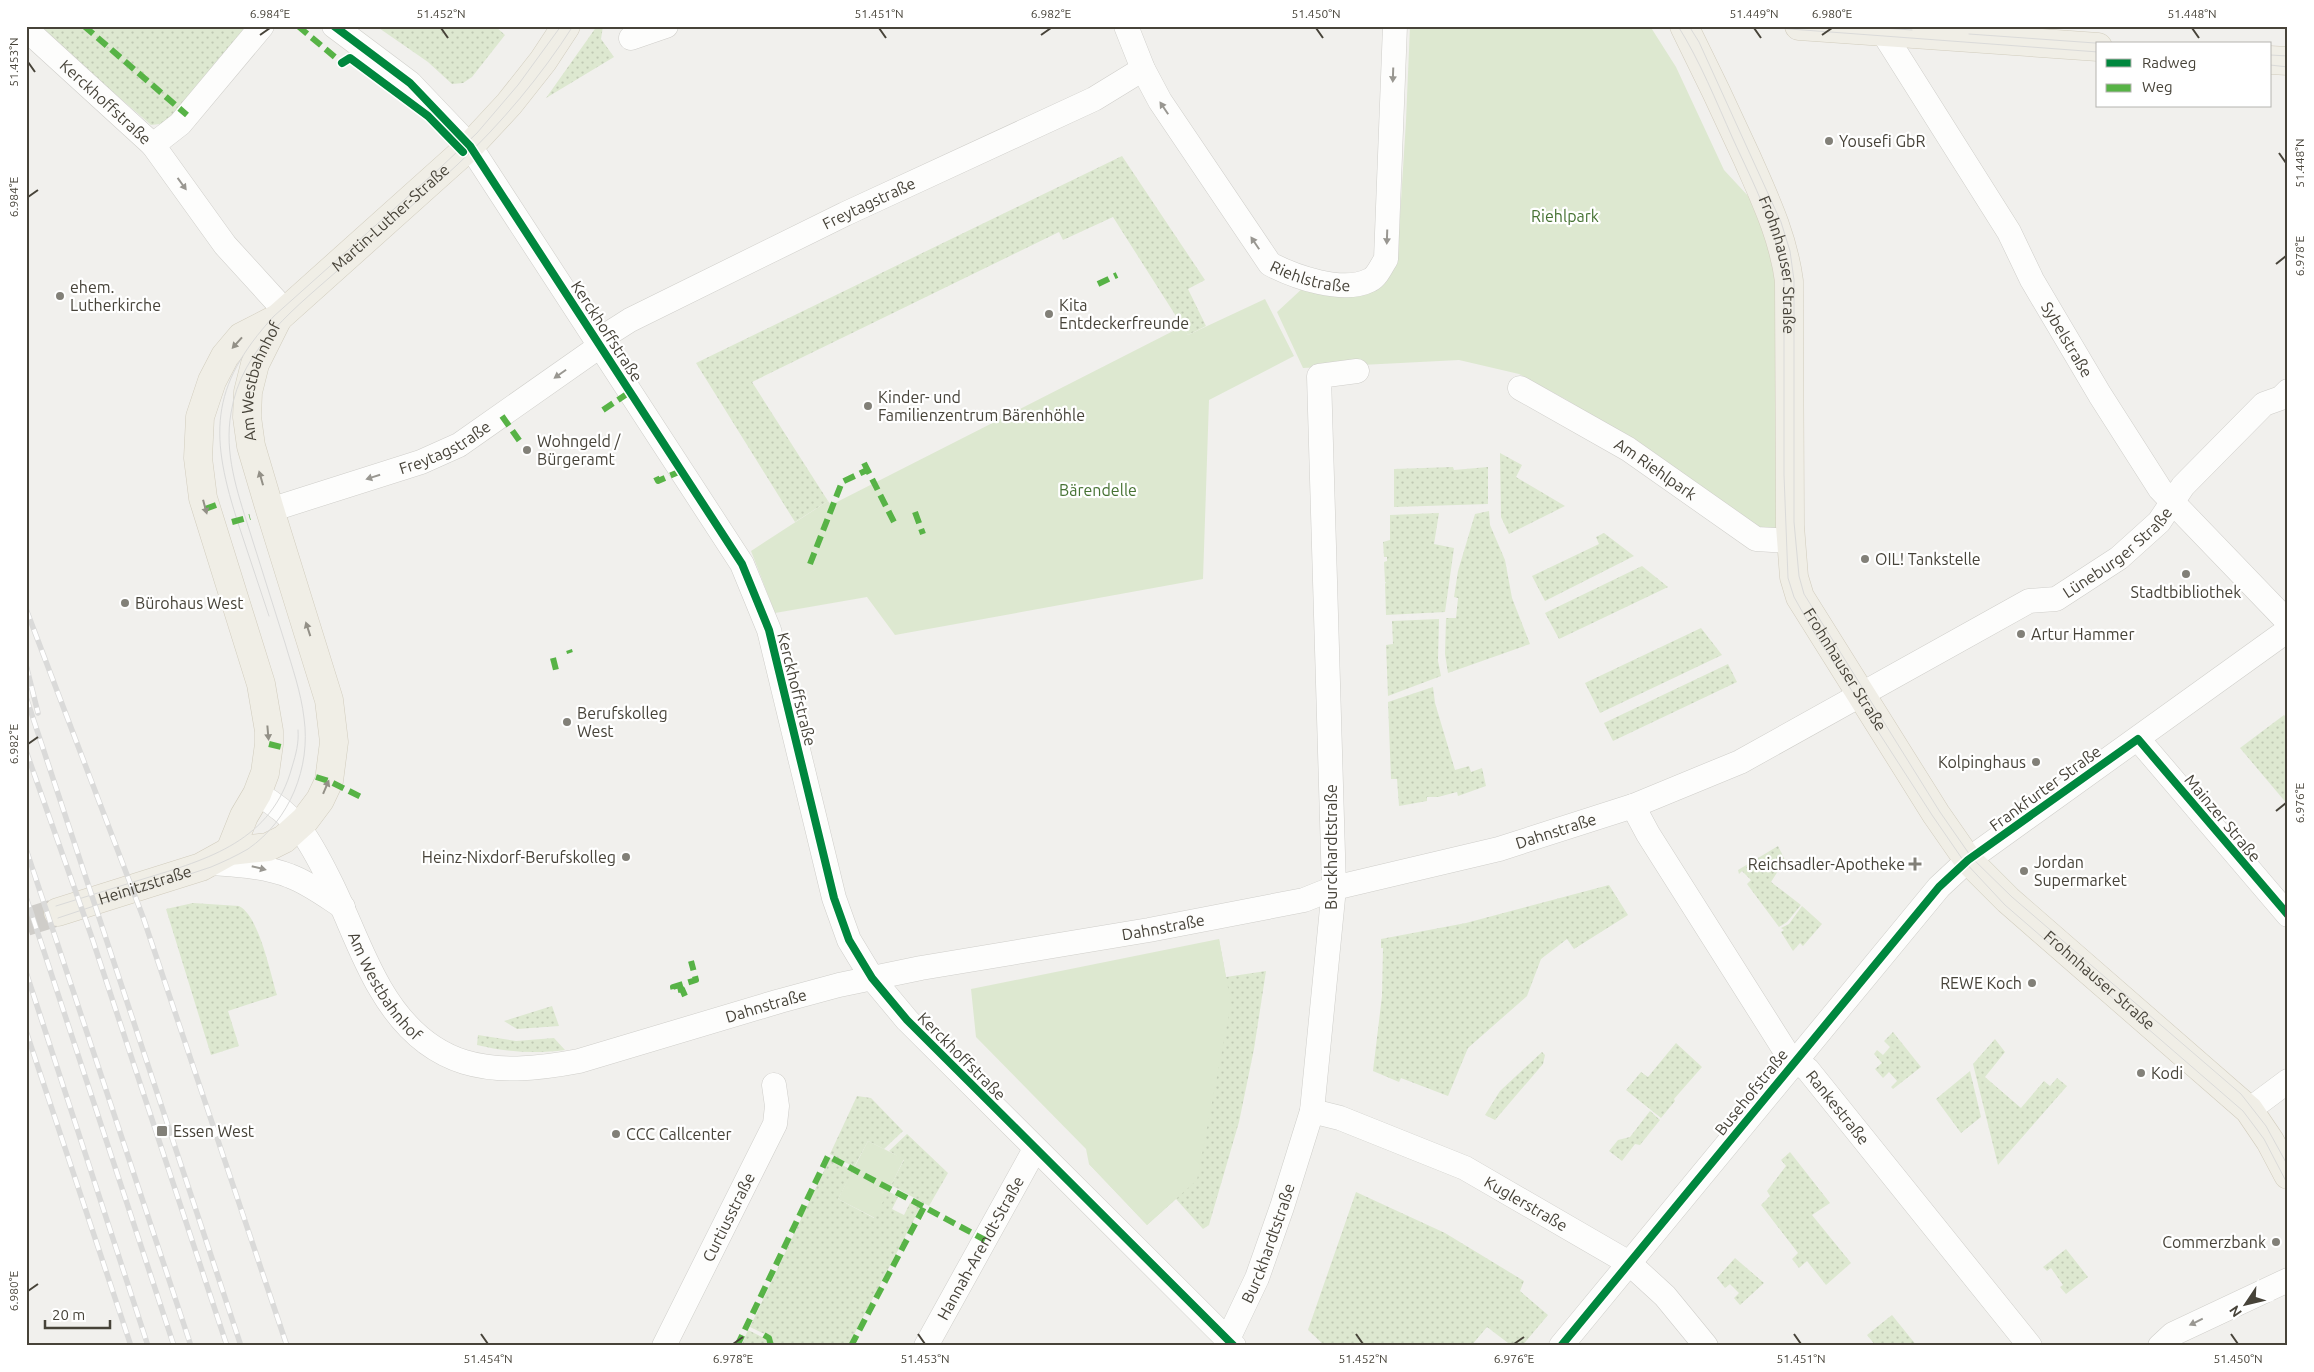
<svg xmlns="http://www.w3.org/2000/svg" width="2314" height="1372" viewBox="0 0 2314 1372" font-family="Ubuntu,sans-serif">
  <defs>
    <pattern id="grass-dots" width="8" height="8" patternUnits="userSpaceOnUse" patternTransform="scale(1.25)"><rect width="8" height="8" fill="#dde8d0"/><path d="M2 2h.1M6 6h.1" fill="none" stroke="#bfc8b3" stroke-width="1.8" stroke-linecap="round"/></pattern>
  </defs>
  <rect width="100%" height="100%" fill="#f1f0ed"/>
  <g fill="url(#grass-dots)">
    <polygon points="37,26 249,26 169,123 151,125"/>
    <polygon points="376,26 495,26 505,35 472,77 463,83 452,84 428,62"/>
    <polygon points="597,26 603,26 601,39 614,57 546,98"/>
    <polygon points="1122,156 1205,280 1188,289 1206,326 1188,335 1113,217 1063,240 1059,232 752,382 828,501 795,522 696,363"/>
    <polygon points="1500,453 1522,465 1516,477 1565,506 1509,534 1501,517"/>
    <polygon points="1453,467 1454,470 1488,467 1488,504 1394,507 1394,469"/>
    <polygon points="1489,511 1490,525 1505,560 1512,598 1530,644 1448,673 1445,654 1446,618 1456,618 1458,598 1454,597 1458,571 1475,514"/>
    <polygon points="1439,513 1434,544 1454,548 1445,612 1386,615 1385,584 1386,582 1385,582 1384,562 1387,561 1387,557 1384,557 1383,542 1390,540 1390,515"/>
    <polygon points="1604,533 1634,556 1545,601 1532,576 1599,544 1596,537"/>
    <polygon points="1642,566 1668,587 1559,639 1545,613"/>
    <polygon points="1439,619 1438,661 1441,676 1388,696 1386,645 1393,644 1392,621"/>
    <polygon points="1701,628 1722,655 1600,713 1585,683"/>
    <polygon points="1728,664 1737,682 1613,741 1604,723"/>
    <polygon points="1433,687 1435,703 1455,770 1469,766 1471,772 1482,768 1486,786 1458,796 1457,792 1438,797 1427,797 1427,801 1399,806 1397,779 1391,779 1388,702"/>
    <polygon points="2284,715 2288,719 2288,805 2240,748"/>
    <polygon points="1778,846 1785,860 1771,882 1801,905 1787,922 1779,927 1747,884 1751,880 1742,871 1739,874 1738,870"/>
    <polygon points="1609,885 1628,915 1574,949 1567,939 1541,959 1527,996 1468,1048 1448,1096 1401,1078 1399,1082 1373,1071 1382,996 1383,948 1381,948 1381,939 1466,923"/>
    <path d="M 193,903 L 239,906 C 259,916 270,972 277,995 L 228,1011 L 239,1046 L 211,1055 L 166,909 Z"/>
    <polygon points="1802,906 1822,924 1803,946 1800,943 1793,951 1781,932 1784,930 1781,928 1789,924"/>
    <polygon points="1219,939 1226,977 1266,971 1254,1049 1239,1122 1209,1225 1203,1229 1176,1199 1147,1225 1089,1164"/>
    <polygon points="552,1006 559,1026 517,1029 504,1021"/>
    <polygon points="1893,1032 1921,1067 1893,1089 1891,1087 1897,1081 1889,1072 1883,1078 1875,1069 1882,1063 1874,1054 1877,1050 1883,1055 1890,1047 1884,1041"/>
    <path d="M 478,1035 L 516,1041 L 554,1038 L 565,1050 C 535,1054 506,1052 477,1045 Z"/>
    <polygon points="1995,1039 2005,1052 1985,1077 2021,1108 2044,1081 2050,1086 2057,1078 2067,1086 1998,1165 1973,1064"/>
    <polygon points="1676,1043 1702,1067 1674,1099 1675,1101 1661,1118 1626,1090 1641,1072 1648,1077"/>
    <polygon points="1542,1052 1545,1055 1543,1064 1495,1120 1485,1115 1500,1091"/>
    <polygon points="1970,1071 1981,1117 1961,1133 1936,1099"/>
    <polygon points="857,1096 871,1098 903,1131 884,1149 868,1141 854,1167 830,1154"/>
    <polygon points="1650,1111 1660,1120 1640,1145 1635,1144 1622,1161 1609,1151 1618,1140 1630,1137"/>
    <polygon points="907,1134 948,1173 929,1206 891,1185 904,1160 889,1151"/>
    <polygon points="1790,1152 1830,1203 1812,1215 1851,1263 1826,1285 1807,1261 1799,1268 1792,1259 1798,1253 1761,1205 1770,1196 1767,1191 1786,1166 1781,1160"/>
    <polygon points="830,1158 853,1171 838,1199 874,1218 888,1191 898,1197 892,1209 904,1215 910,1203 920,1208 848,1346 773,1346 771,1337 750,1327"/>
    <polygon points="1356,1192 1445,1233 1524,1281 1520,1291 1548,1315 1522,1346 1512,1346 1487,1327 1471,1346 1325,1346 1308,1330"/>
    <polygon points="2066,1249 2088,1277 2066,1294 2060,1287 2063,1285 2051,1268 2047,1271 2043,1267"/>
    <polygon points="1735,1258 1764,1283 1740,1305 1734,1298 1739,1293 1730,1284 1725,1288 1717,1278"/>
    <polygon points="1892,1315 1917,1346 1876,1346 1867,1335"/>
    <polygon points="748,1330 768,1340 769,1346 741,1346"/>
  </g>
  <g fill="#dde8d0">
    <polygon points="1410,26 1650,26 1676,67 1724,170 1775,225 1788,529 1755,530 1652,456 1567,400 1519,374 1459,360 1303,368 1277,312 1305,286 1379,287 1397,264 1406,121"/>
    <polygon points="1265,299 1294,356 1209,400 1203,579 895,635 867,597 775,613 751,551 828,501 831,505 1183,326 1188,335"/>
    <polygon points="1219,939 1231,1004 1197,1180 1147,1225 1089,1164 1086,1149 976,1037 971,989"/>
    <polygon points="868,1141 904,1159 875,1218 838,1199"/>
  </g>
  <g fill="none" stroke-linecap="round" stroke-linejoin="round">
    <polyline stroke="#cfcdc9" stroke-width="28" stroke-dasharray="28 14" stroke-linecap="butt" points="26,922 58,912"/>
    <defs>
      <g id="minor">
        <polyline points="334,26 410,83 470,146 742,564 769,630 834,898 849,940 872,978 907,1020 1234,1346"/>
        <path id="s1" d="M 1126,26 L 1143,69 L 1160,101 L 1270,264 C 1295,277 1343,294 1370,280 C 1377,277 1382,265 1386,259 L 1395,26"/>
        <path id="s2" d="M 1879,26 L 2009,232 L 2032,280 L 2100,395 L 2160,489 L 2288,622"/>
        <path id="s3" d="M 26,29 L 153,145 L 180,124 L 262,26"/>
        <polyline points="631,38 666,26"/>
        <polyline points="153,145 225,245 286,312"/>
        <path id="s4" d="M 597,341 L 630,320 L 845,214 L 1094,99 L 1143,69"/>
        <path id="s5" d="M 1520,388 L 1628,449 L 1756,539 L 1791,541"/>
        <path id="s6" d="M 270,510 L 421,462 L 459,445 L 600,346"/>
        <polyline points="2138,739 2288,915"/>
        <path id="s7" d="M 257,794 C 296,814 310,841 329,879 C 347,914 360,954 380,988 C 428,1071 491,1078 579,1061 L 780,1001 L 839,985 L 921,968 L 1149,930 L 1304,900 L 1334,888 L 1499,849 L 1633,806 L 1740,762 L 2029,601 L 2056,599 L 2119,558 L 2159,522 L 2183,486 L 2264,404 L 2281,398 L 2288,391"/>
        <path id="s8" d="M 1633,806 L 1648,834 L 1786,1052 L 1808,1070 L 2030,1346"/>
        <path d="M 210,863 C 237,865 265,866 290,876 C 309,883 326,896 343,907"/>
        <polyline points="2249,1110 2288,1081"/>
        <path id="s9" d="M 1312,1111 L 1340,1118 L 1465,1168 L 1629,1263 L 1665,1296 L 1706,1346"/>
        <path id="s10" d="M 1228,1339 L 1257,1278 L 1282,1207 L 1312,1111 L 1334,888 L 1319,376 L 1357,371"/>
        <path id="s11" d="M 664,1346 L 775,1124 L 777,1106 L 774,1085"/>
        <path id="s12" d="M 926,1346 L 1035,1149"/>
        <polyline points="1561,1346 1939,887 1968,860 2288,630"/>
        <polyline points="2160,1346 2173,1334 2288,1280"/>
      </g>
      <g id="major">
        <path id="s13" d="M 1684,26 C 1706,70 1727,114 1747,158 C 1765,199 1783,236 1789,281 L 1790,526 L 1794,577 L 1800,597 L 1936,814 L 1968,860 L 2008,900 L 2249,1110 L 2270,1141 L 2288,1175"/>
        <polyline points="1799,26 2098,47"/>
        <polyline points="2270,60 2288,61"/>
        <path id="s14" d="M 230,851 L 244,816 L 257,794 L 265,773 L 269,744 L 269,731 L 261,684 L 203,498 L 198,458 L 200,417 L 212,381 L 225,356 L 241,337 L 278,318 L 470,146 L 509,104 L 543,61 L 566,26"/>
        <path id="s15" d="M 58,912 L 201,867 L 230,851 L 268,847 L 284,839 L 305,820 L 320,800 L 329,781 L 334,742 L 329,700 L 270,510 L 251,446 L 247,417 L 248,392 L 255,364 L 278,318"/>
      </g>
    </defs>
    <use href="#minor" stroke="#cfceca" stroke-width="25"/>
    <use href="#major" stroke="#d1ccbd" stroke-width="29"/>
    <use href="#minor" stroke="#fdfdfc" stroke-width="24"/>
    <use href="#major" stroke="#f0eee6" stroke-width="28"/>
    <g stroke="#dadad9" stroke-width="1">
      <path d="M 1678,26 C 1700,61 1716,101 1733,139 C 1754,185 1778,230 1784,281 L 1784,475 L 1788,578 L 1794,597 L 1812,629 L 1932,815 L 1963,860 L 2005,905 L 2243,1111 L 2264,1139 L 2288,1185"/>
      <polyline points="1689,26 1699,42 1781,222 1790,251 1794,280 1794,522 1799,576 1804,594 1940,812 1972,858 2012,897 2241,1094 2266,1126 2288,1166"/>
      <polyline points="1750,26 2098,52"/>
      <polyline points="1855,26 1912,30"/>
      <polyline points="1969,34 2109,44"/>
      <polyline points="2270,55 2288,56"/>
      <polyline points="2270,65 2288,67"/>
      <path d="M 269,616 C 259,586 249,556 239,526 C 210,437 208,388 274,316 L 441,167 L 477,133 L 518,85 L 561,26"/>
      <path d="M 56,906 C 85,897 114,888 143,879 C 209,859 272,841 292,767 C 296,754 299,743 298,730"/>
      <path d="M 58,918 L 211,867 C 223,862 236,856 248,849 C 290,820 311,767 304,718 C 301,692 292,667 285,643 C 273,605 261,567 249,529 C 237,491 224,453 231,413 C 241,347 298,306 345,264 C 382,231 421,199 457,165 C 501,124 541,76 573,26"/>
    </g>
    <defs>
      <g id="rail">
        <polyline points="26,609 143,917 287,1346"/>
        <polyline points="26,665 38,713"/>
        <polyline points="26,697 241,1346"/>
        <polyline points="26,751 91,935 227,1346"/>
        <polyline points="26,849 191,1346"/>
        <polyline points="26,897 174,1346"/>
        <polyline points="26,972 148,1346"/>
        <polyline points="26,1031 131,1346"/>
      </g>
    </defs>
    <use href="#rail" stroke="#dadad9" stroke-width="5.5"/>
    <use href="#rail" stroke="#fff" stroke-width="4" stroke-dasharray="11" stroke-linecap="butt"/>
    <g stroke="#57b346" stroke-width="6" stroke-dasharray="12 6" stroke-linecap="butt">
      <polyline points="84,26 187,115"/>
      <polyline points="298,26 342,63"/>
      <polyline points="1098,284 1117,275"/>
      <polyline points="603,410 630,392"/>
      <polyline points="502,416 521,443"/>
      <polyline points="864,463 894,522"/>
      <polyline points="656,477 658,481 681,471"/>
      <polyline points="205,509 216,505"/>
      <polyline points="915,512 923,534"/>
      <polyline points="232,522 250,517"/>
      <polyline points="810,564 842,482 867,470"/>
      <polyline points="569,650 570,653"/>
      <polyline points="553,658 557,674"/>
      <polyline points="269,744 281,747"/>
      <polyline points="316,777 329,781 361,797"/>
      <polyline points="685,996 682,989 674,991 673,987 696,980 691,961"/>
      <polyline points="764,1335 769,1338 771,1346"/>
      <polyline points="737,1346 828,1156 924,1207"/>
      <polyline points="851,1346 924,1207 985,1240"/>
    </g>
    <defs>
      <g id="cycleway">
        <polyline points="334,26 410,83 470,146 742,564 769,630 834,898 849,940 872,978 907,1020 1234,1346"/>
        <polyline points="342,63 350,58 428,116 463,152"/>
        <polyline points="1561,1346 1939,887 1968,860 2138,739 2288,915"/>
      </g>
    </defs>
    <use href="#cycleway" stroke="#fff" stroke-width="11"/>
    <use href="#cycleway" stroke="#00873e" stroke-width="8"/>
  </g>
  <defs><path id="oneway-solid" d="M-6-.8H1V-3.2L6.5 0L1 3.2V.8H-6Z" transform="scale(1.25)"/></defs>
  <g fill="#999791">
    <use href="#oneway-solid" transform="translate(1393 75) rotate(92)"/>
    <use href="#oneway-solid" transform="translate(1164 108) rotate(-124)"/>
    <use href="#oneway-solid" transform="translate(182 184) rotate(54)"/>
    <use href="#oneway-solid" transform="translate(1387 237) rotate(92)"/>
    <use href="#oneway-solid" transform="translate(1255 243) rotate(-124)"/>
    <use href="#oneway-solid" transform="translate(560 374) rotate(145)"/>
    <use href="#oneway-solid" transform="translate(373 477) rotate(162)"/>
    <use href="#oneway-solid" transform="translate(259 868) rotate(14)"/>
    <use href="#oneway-solid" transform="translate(2196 1322) rotate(154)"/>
  </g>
  <g fill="#939087">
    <use href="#oneway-solid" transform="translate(237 343) rotate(132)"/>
    <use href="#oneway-solid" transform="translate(261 478) rotate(-106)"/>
    <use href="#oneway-solid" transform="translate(205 507) rotate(75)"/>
    <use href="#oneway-solid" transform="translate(308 629) rotate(-108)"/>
    <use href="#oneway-solid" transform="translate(268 733) rotate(85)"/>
    <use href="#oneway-solid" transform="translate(326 787) rotate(-67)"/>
  </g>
  <path fill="none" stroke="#474339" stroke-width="2" d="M 441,28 L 448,38M 879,28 L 886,38M 1316,28 L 1323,38M 1754,28 L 1761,38M 2192,28 L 2199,38M 260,35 L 270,28M 1041,35 L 1051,28M 1822,35 L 1832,28M 28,62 L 35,72M 2279,153 L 2286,163M 28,197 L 38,190M 2276,264 L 2286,256M 28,744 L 38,737M 2276,811 L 2286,803M 28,1291 L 38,1284M 481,1334 L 488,1344M 918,1334 L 925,1344M 1356,1334 L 1363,1344M 1794,1334 L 1801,1344M 2231,1334 L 2238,1344M 733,1344 L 743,1337M 1514,1344 L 1524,1337"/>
  <g fill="#828078" stroke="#fff" stroke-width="2">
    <circle cx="1829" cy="141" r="5"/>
    <circle cx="60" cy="296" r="5"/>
    <circle cx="1049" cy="314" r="5"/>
    <circle cx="868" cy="406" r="5"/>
    <circle cx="527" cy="450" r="5"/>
    <circle cx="1865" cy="559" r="5"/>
    <circle cx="2186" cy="574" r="5"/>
    <circle cx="125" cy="603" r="5"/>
    <circle cx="2021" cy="634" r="5"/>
    <circle cx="567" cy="722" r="5"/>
    <circle cx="2036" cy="762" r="5"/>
    <circle cx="626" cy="857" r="5"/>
    <path d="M1912.5 856.5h5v5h5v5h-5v5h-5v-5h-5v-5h5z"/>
    <circle cx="2024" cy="871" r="5"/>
    <circle cx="2032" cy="983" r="5"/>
    <circle cx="2141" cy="1073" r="5"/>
    <rect x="156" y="1125" width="12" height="12" rx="2.5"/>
    <circle cx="616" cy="1134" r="5"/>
    <circle cx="2276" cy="1242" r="5"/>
  </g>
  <g text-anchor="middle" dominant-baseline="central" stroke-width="4.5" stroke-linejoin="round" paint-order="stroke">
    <g font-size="16" fill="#474339" stroke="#fff">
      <text stroke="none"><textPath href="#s3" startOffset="108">Kerckhoffstraße</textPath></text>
      <text stroke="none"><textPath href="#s4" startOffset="305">Freytagstraße</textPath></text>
      <text stroke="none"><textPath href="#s14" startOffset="735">Martin-Luther-Straße</textPath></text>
      <text stroke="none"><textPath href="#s13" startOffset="259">Frohnhauser Straße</textPath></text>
      <text stroke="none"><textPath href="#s1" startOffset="322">Riehlstraße</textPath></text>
      <text transform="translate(607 331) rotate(57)">Kerckhoffstraße</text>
      <text stroke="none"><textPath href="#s2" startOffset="366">Sybelstraße</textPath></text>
      <text stroke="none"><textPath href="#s15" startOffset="728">Am Westbahnhof</textPath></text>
      <text stroke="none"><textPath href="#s6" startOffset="186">Freytagstraße</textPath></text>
      <text stroke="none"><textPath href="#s5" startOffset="158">Am Riehlpark</textPath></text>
      <text stroke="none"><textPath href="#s7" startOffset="2102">Lüneburger Straße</textPath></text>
      <text stroke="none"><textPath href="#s13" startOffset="679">Frohnhauser Straße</textPath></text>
      <text transform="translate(797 689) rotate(76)">Kerckhoffstraße</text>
      <text transform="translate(2045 788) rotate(-36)">Frankfurter Straße</text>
      <text transform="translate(2223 818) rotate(50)">Mainzer Straße</text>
      <text stroke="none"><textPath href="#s7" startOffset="1470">Dahnstraße</textPath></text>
      <text transform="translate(1331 847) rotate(-90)">Burckhardtstraße</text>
      <text stroke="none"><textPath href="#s15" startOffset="91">Heinitzstraße</textPath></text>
      <text stroke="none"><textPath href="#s7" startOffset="1065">Dahnstraße</textPath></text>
      <text stroke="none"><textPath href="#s13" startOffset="1084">Frohnhauser Straße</textPath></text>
      <text stroke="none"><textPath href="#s7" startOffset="235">Am Westbahnhof</textPath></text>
      <text stroke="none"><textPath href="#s7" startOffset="660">Dahnstraße</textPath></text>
      <text transform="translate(962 1056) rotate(45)">Kerckhoffstraße</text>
      <text transform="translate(1751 1092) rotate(-51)">Busehofstraße</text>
      <text stroke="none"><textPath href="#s8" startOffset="366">Rankestraße</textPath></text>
      <text stroke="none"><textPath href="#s9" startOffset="234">Kuglerstraße</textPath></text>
      <text stroke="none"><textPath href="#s11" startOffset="144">Curtiusstraße</textPath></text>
      <text stroke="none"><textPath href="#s10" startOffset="104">Burckhardtstraße</textPath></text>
      <text stroke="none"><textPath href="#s12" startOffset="112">Hannah-Arendt-Straße</textPath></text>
    </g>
    <g font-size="16" fill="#474339" stroke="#fff" text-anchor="start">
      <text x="1839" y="141">Yousefi GbR</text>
      <text x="70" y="287">ehem.<tspan x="70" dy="18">Lutherkirche</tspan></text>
      <text x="1059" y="305">Kita<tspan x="1059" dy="18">Entdeckerfreunde</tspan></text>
      <text x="878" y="397">Kinder- und<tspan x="878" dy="18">Familienzentrum Bärenhöhle</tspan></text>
      <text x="537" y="441">Wohngeld /<tspan x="537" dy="18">Bürgeramt</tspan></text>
      <text x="1875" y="559">OIL! Tankstelle</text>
      <text x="2186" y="592" text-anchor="middle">Stadtbibliothek</text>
      <text x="135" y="603">Bürohaus West</text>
      <text x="2031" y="634">Artur Hammer</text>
      <text x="577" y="713">Berufskolleg<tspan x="577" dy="18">West</tspan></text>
      <text x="2026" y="762" text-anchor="end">Kolpinghaus</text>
      <text x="616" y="857" text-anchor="end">Heinz-Nixdorf-Berufskolleg</text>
      <text x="2034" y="862">Jordan<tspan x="2034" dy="18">Supermarket</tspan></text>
      <text x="1905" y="864" text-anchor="end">Reichsadler-Apotheke</text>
      <text x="2022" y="983" text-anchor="end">REWE Koch</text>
      <text x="2151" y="1073">Kodi</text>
      <text x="173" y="1131">Essen West</text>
      <text x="626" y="1134">CCC Callcenter</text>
      <text x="2266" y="1242" text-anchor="end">Commerzbank</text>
    </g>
    <g font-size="16" fill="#467233" stroke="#fff">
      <text x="1565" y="216">Riehlpark</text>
      <text x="1098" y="490">Bärendelle</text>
    </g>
  </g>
  <rect width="2314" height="1372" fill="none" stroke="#ffffff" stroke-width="55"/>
  <rect x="2096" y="42" width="175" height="65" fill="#ffffff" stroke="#b5b4b0"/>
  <rect x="2106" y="59" width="25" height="8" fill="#00873e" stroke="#b5b4b0"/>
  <text x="2142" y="68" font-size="15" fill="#474339">Radweg</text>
  <rect x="2106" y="84" width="25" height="8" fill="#57b346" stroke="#b5b4b0"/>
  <text x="2142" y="92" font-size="15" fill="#474339">Weg</text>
  <g transform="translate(2246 1304) rotate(235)" stroke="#ffffff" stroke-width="4" paint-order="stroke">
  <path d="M0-4L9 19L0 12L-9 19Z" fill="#474339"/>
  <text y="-8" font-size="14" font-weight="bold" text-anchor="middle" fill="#474339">N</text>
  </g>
  <path d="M45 1320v8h65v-8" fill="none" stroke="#474339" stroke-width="2.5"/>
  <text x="52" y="1320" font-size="15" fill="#474339" stroke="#ffffff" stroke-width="4" paint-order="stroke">20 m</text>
  <rect x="28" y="28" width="2258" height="1316" fill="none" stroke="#474339" stroke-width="2"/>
  <g font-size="12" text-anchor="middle" fill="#474339">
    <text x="270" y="18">6.984°E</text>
    <text x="441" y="18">51.452°N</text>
    <text x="879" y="18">51.451°N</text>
    <text x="1051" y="18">6.982°E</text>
    <text x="1316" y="18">51.450°N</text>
    <text x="1754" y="18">51.449°N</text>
    <text x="1832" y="18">6.980°E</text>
    <text x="2192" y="18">51.448°N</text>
    <text transform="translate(14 62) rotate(-90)" y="4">51.453°N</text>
    <text transform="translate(2300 163) rotate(-90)" y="4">51.448°N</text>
    <text transform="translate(14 197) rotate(-90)" y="4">6.984°E</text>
    <text transform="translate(2300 256) rotate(-90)" y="4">6.978°E</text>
    <text transform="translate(14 744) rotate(-90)" y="4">6.982°E</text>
    <text transform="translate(2300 803) rotate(-90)" y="4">6.976°E</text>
    <text transform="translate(14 1291) rotate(-90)" y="4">6.980°E</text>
    <text x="488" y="1363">51.454°N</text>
    <text x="733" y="1363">6.978°E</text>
    <text x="925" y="1363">51.453°N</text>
    <text x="1363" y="1363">51.452°N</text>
    <text x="1514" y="1363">6.976°E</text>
    <text x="1801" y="1363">51.451°N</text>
    <text x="2238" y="1363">51.450°N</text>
  </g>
</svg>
